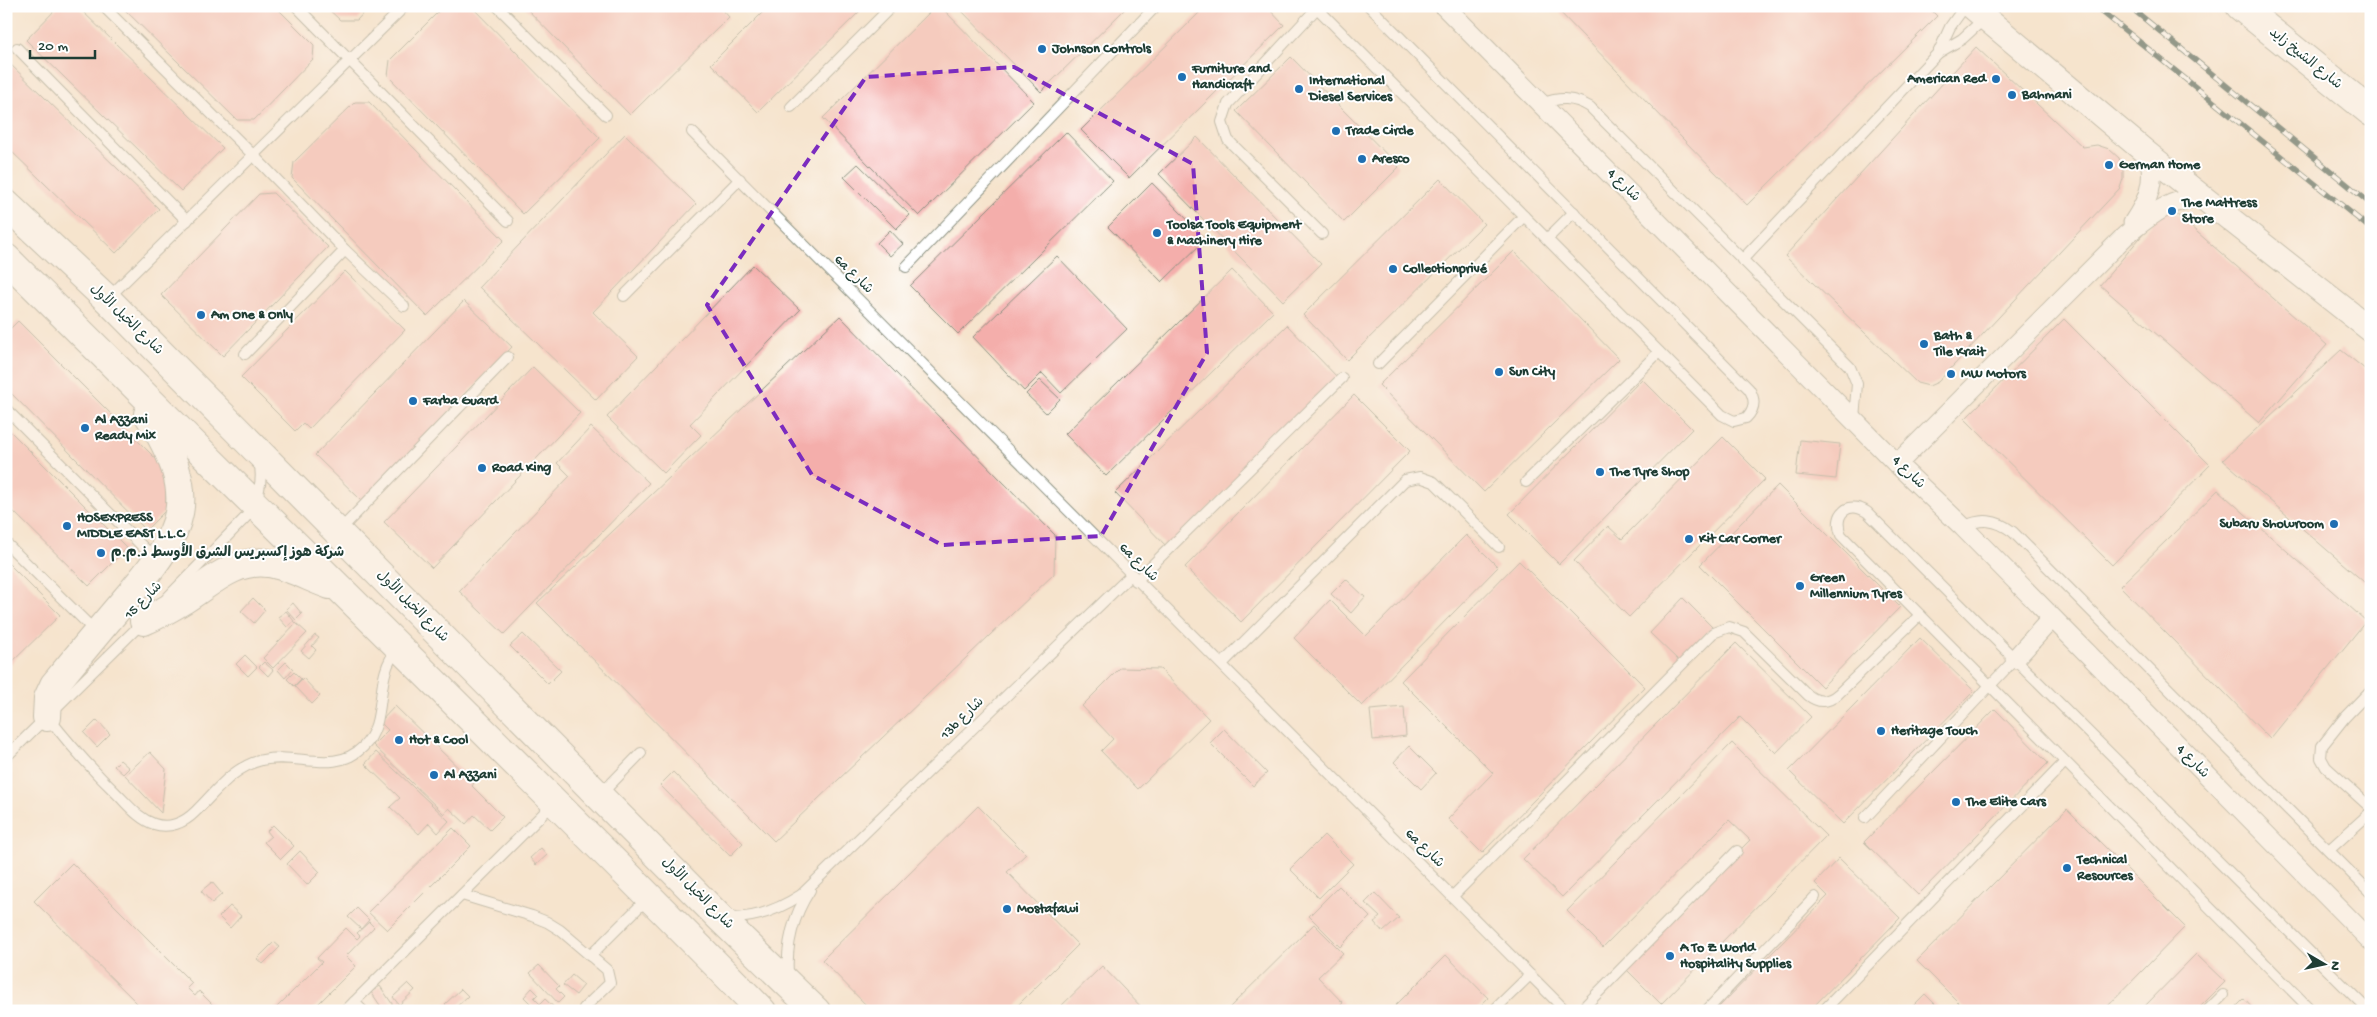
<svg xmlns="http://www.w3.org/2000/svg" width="2377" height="1017" viewBox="0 0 2377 1017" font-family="'Gochi Hand','Playpen Sans Arabic',sans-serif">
  <rect width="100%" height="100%" fill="#fff"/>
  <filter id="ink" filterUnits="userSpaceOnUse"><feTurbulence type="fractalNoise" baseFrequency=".02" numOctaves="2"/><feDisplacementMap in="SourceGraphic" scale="10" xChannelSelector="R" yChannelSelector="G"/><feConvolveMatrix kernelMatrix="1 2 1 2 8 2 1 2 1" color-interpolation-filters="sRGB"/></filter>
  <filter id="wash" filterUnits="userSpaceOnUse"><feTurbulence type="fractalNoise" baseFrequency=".0096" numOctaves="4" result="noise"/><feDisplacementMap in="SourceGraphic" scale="20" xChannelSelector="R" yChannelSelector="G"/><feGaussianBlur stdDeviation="1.12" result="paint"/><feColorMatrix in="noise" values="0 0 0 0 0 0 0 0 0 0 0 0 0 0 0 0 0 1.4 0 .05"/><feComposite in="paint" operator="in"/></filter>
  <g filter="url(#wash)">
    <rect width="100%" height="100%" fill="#f6e4cd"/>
    <g id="blocks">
      <g fill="#f4aeab">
        <polygon points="59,6 77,6 223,148 181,191 26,40"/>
        <polygon points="121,6 275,6 314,45 313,59 254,120 237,120"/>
        <polygon points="325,6 370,6 357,20 340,20"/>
        <polygon points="444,6 471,6 600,138 523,214 388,76 390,60"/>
        <polygon points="524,6 719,6 729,17 630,115"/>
        <polygon points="769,6 865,6 758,112 711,64"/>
        <polygon points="936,6 940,6 1034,102 919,216 823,118"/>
        <polygon points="957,6 1128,6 1041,92"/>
        <polygon points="1206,6 1266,6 1284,25 1129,178 1081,130"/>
        <polygon points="1554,6 1927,6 1937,16 1747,205"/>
        <polygon points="1976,47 2083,147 2097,145 2109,149 2119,158 2123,168 2123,179 2120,188 1938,382 1929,386 1917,383 1785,256"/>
        <polygon points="1291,57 1399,167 1344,222 1236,111"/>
        <polygon points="6,60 159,209 116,253 6,146"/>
        <polygon points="355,102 369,102 504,240 427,316 292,178 294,162"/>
        <polygon points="1066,132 1113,181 958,334 910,286"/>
        <polygon points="625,134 696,204 593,312 638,356 596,400 479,287"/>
        <polygon points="1197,137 1321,264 1283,301 1159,174"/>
        <polygon points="858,164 910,215 896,229 844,177"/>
        <polygon points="1440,179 1484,224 1347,360 1303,315"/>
        <polygon points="1152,183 1206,239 1162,282 1108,227"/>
        <polygon points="273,193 328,247 223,356 161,295 259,194"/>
        <polygon points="2167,206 2327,345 2259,423 2100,285"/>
        <polygon points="890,230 903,244 890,256 877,243"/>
        <polygon points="1514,251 1619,359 1484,492 1379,385"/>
        <polygon points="1057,256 1127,329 1061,393 1042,373 1024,391 973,337"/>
        <polygon points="753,265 800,310 690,424 701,435 664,473 607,417"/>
        <polygon points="1232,270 1273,312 1106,476 1065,434"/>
        <polygon points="345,271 405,330 309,429 303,423 295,431 241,377"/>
        <polygon points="464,301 512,347 363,502 315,455"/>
        <polygon points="840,316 1055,535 1054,574 774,841 537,603"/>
        <polygon points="2064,319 2210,465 2112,565 1965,419"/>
        <polygon points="18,321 165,468 166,510 146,530 6,388 6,333"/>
        <polygon points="1287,325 1340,380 1168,548 1115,493"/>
        <polygon points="2341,350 2371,374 2371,588 2223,460"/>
        <polygon points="533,367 580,413 432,568 384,522"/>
        <polygon points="1642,379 1692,429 1559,564 1509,514"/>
        <polygon points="1040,380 1060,399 1046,413 1026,394"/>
        <polygon points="1354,395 1410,451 1241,622 1185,567"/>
        <polygon points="6,427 127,548 89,586 6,504"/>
        <polygon points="591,427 649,483 504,634 459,591 570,476 557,463"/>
        <polygon points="1723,437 1765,479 1629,617 1574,561 1608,526 1622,539"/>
        <polygon points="1800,440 1840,444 1836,479 1796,475"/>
        <polygon points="1778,485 1900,607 1822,687 1700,565"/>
        <polygon points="2218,490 2366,621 2270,739 2120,586"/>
        <polygon points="1466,535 1498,567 1362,706 1294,638 1330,600 1366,636"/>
        <polygon points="6,561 60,615 6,668"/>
        <polygon points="1519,561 1645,687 1482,853 1448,819 1493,773 1401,681"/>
        <polygon points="1346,579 1365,597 1351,613 1331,594"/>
        <polygon points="253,598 265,610 254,623 241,611"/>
        <polygon points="1683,598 1712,627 1679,661 1650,633"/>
        <polygon points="293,603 302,614 296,620 286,609"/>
        <polygon points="286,611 294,621 287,627 278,617"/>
        <polygon points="296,623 307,633 273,668 263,658"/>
        <polygon points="523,634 561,671 548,684 510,646"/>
        <polygon points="315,635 319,638 312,646 316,650 309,658 301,651"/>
        <polygon points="1920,638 1974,691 1843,824 1789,771"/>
        <polygon points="1736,643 1811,717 1776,753 1740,717 1562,897 1523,859"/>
        <polygon points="245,655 257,667 248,676 236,664"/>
        <polygon points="264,662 273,670 268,676 259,667"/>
        <polygon points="286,662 293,669 285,678 278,670"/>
        <polygon points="1120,668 1160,669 1209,719 1138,789 1101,751 1113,739 1082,706"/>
        <polygon points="294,672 301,679 294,686 287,679"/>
        <polygon points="303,678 320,696 312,704 295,686"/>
        <polygon points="395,706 474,783 472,786 503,817 490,830 474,815 466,824 449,808 444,814 373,745 388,730 380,722"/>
        <polygon points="1404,707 1406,736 1373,740 1370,710"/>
        <polygon points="1995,709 2048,763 1918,895 1864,842"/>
        <polygon points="97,720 110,734 97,747 84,733"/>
        <polygon points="1224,729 1267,773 1253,786 1210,743"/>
        <polygon points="1732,743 1826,836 1661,1004 1624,967 1750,840 1729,820 1603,947 1567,911"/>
        <polygon points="1409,746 1436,773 1421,789 1394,762"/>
        <polygon points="150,752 166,769 161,813 125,775"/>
        <polygon points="376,752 449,821 438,833 429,823 419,834 390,807 400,798 365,764"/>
        <polygon points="120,760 129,768 123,774 114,766"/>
        <polygon points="673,772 743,843 730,856 660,785"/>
        <polygon points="978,806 1026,854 1007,872 1078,945 1012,1011 872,1011 822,960"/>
        <polygon points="2067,809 2185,927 2103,1011 1967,1011 1917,961"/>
        <polygon points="273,825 294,846 281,859 264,842 271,836 267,831"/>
        <polygon points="453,828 471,846 387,930 368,912"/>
        <polygon points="1324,835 1353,864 1319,898 1290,869"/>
        <polygon points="541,848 547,855 536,865 530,858"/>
        <polygon points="300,851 320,872 307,885 287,864"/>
        <polygon points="1839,858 1900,918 1809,1011 1715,1011 1828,896 1815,883"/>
        <polygon points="72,863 192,983 187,988 195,996 199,991 219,1011 145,1011 34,901"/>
        <polygon points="212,882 222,894 212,903 201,891"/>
        <polygon points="1339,886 1370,917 1340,947 1309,916"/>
        <polygon points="1375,893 1399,918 1383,932 1374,922 1380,917 1365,903"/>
        <polygon points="230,906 241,916 230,928 219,917"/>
        <polygon points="357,908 369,920 361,929 348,917"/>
        <polygon points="369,922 374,927 346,956 356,966 311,1011 273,1011 322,962 317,958 346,928 357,939 360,936 357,933"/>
        <polygon points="1314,924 1343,953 1318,977 1343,1003 1334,1011 1226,1011"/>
        <polygon points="274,942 280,947 263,964 257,959"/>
        <polygon points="2196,954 2225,982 2196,1011 2140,1011"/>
        <polygon points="1446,955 1488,998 1475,1011 1390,1011"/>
        <polygon points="539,965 559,986 556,989 564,997 558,1003 530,973"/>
        <polygon points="1102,966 1145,1011 1056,1011"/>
        <polygon points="572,975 584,985 576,995 563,985"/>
        <polygon points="408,983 415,990 399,1005 393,997"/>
        <polygon points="380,986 397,1011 384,1011 371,992"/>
        <polygon points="532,988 538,994 534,998 540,1004 545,999 558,1011 538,1011 524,997"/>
        <polygon points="461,989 468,996 452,1011 445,1004"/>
        <polygon points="1925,994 1942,1011 1908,1011"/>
        <polygon points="2244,999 2255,1011 2232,1011"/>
      </g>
    </g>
  </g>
  <g filter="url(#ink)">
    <use href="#blocks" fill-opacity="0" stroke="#8a9080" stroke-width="1"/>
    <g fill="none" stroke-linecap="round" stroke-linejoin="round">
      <defs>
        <g id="service">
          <polyline points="103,6 253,155 345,250 404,306"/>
          <polyline points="296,6 508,221"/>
          <polyline points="497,6 606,115"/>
          <path d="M 1315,6 L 1722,415 L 1734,421 L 1746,418 C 1755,409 1756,400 1749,389 L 1369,6"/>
          <polyline points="1317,8 1228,104 1222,122 1228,140 1322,234"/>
          <polyline points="17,48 187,221"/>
          <polyline points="1938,53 1950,27 1965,6"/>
          <path d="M 1541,104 C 1559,97 1574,97 1590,107 L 1850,367 L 1857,384 L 1854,418"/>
          <polyline points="791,107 892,6"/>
          <polyline points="692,132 1566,1011"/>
          <polyline points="1547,239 1574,212"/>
          <polyline points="1742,260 1938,53 1962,39 1985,18"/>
          <polyline points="906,267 1156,6"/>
          <polyline points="624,296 740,179"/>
          <polyline points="108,298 405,6"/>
          <polyline points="245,354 345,250"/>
          <polyline points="1378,364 1524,216"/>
          <polyline points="6,409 155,559"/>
          <polyline points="1526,482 1659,352"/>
          <path d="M 1963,527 C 1981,518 1996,519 2013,532 L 2371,893"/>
          <polyline points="339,531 508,357"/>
          <polyline points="6,543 96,632"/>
          <polyline points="1136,581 1342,378"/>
          <path d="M 167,598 L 246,517 C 258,499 264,482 259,461"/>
          <polyline points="1222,664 1405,480 1420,477 1434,482 1499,547"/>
          <polyline points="2371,690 2345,717 2322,746 2321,758 2326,767 2371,808"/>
          <path d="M 48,717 C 70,745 93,771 119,796 C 129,806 139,819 154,824 C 169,829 184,823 195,812 C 216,792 232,767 262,760 C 296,752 335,775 363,747 C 390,721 372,676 398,649"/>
          <polyline points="6,757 143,622"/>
          <polyline points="600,795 641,753"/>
          <polyline points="1865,818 2015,659"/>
          <polyline points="2329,850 2371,812"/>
          <polyline points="462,895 532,916 547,922 560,930 607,970 610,983 584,1008"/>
          <path d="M 1452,897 L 1713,633 L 1729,627 L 1744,632 L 1808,695 C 1818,703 1828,703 1838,694 L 1920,615"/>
          <path d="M 727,918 C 755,919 778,910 801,895 L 1131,575"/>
          <polyline points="590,956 649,897"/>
          <path d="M 788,976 C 786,946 793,916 810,890"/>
          <polyline points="354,1002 363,1011"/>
          <polyline points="345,1011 555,802"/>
          <polyline points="1493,1011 1530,975"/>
          <polyline points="1580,1011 1737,851"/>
          <polyline points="1706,1011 1815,897"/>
          <polyline points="1823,1011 2065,762"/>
          <polyline points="2207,1011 2223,995"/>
          <path d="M 2312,1011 L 1841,535 C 1833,514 1848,500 1867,512 L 2369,1011"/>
        </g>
        <g id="minor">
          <polyline points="1444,6 1897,464 1963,527 2371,941"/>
          <path d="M 2133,223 C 2148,201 2156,182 2149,155"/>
          <path d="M 1897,464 L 2126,235 C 2150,216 2169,199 2201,197"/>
          <polyline points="2015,659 2052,618"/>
        </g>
        <polyline id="tertiary" points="1971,6 2149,155 2371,330"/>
        <g id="secondary">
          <polyline points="6,204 107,299 720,918 816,1011"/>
          <path d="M 6,258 C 258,509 513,757 762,1011"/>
          <path d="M 144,621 C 158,615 172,607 185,599 C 211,583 233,559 268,563 C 289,566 310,578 330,585"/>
          <path d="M 47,717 L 48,698 L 54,685 C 77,657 101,628 125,600 C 186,528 201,499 148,414"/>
        </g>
        <polyline id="motorway" points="2240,6 2371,112"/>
      </defs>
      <use href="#service" stroke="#8a9080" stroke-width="12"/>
      <use href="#minor" stroke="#8a9080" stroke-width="21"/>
      <use href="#tertiary" stroke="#8a9080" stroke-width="26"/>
      <use href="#secondary" stroke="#8a9080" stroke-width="30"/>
      <use href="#motorway" stroke="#8a9080" stroke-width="30"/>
      <use href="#service" stroke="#fff" stroke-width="10"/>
      <use href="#minor" stroke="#fff" stroke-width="19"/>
      <use href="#tertiary" stroke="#fff" stroke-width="24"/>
      <use href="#secondary" stroke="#fff" stroke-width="28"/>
      <use href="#motorway" stroke="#fff" stroke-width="28"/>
      <defs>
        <g id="rail">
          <polyline points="2095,6 2371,229"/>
          <polyline points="2129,6 2371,204"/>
        </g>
      </defs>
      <use href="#rail" stroke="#1f3d34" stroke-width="5.5"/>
      <use href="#rail" stroke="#fff" stroke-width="4" stroke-dasharray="11" stroke-linecap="butt"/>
    </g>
  </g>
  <path d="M0 0H2377V1017H0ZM 1014,67 L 1193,164 L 1207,353 L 1101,536 L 942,545 L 812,475 L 707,305 L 866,77 Z" fill="#f6e4cd" fill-opacity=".55" fill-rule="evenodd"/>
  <path fill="none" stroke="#7b2cbf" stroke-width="4" stroke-dasharray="10 6" stroke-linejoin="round" d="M 1014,67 L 1193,164 L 1207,353 L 1101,536 L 942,545 L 812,475 L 707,305 L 866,77 Z"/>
  <g fill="#1f6fb2" stroke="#fff" stroke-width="2">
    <circle cx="1042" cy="49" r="5"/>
    <circle cx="1182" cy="77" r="5"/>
    <circle cx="1996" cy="79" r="5"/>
    <circle cx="1299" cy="89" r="5"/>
    <circle cx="2012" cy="95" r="5"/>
    <circle cx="1336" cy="131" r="5"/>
    <circle cx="1362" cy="159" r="5"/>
    <circle cx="2109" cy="165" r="5"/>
    <circle cx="2172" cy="211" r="5"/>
    <circle cx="1157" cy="233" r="5"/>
    <circle cx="1393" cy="269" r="5"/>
    <circle cx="201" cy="315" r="5"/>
    <circle cx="1924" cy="344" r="5"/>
    <circle cx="1499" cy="372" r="5"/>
    <circle cx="1951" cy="374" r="5"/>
    <circle cx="413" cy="401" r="5"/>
    <circle cx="85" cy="428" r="5"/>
    <circle cx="482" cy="468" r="5"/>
    <circle cx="1600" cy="472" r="5"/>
    <circle cx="2334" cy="524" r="5"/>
    <circle cx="67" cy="526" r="5"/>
    <circle cx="1689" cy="539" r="5"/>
    <circle cx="101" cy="553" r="5"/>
    <circle cx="1800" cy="586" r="5"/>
    <circle cx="1881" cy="731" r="5"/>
    <circle cx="399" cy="740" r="5"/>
    <circle cx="434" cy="775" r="5"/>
    <circle cx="1956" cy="802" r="5"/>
    <circle cx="2067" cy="868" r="5"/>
    <circle cx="1007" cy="909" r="5"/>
    <circle cx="1670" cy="956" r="5"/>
  </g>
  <g text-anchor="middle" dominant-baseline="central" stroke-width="4" stroke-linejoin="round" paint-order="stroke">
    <g font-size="14" font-weight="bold" fill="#1f3d34" stroke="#fff" text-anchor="start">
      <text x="1052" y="49">Johnson Controls</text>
      <text x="1192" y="69">Furniture and<tspan x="1192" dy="16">Handicraft</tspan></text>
      <text x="1986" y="79" text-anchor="end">American Red</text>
      <text x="1309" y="81">International<tspan x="1309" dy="16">Diesel Services</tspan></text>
      <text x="2022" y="95">Bahmani</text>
      <text x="1346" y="131">Trade Circle</text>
      <text x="1372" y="159">Aresco</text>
      <text x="2119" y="165">German Home</text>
      <text x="2182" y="203">The Mattress<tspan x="2182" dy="16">Store</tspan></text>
      <text x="1167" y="225">Toolsa Tools Equipment<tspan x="1167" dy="16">&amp; Machinery Hire</tspan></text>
      <text x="1403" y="269">Collectionprivé</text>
      <text x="211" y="315">Am One &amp; Only</text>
      <text x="1934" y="336">Bath &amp;<tspan x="1934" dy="16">Tile Krait</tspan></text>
      <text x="1509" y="372">Sun City</text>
      <text x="1961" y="374">MW Motors</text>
      <text x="423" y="401">Farba Guard</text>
      <text x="95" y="420">Al Azzani<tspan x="95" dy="16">Ready Mix</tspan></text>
      <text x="492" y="468">Road King</text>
      <text x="1610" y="472">The Tyre Shop</text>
      <text x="77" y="518">HOSEXPRESS<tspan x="77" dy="16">MIDDLE EAST L.L.C</tspan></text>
      <text x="2324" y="524" text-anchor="end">Subaru Showroom</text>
      <text x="1699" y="539">Kit Car Corner</text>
      <text x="111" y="553">شركة هوز إكسبريس الشرق الأوسط ذ.م.م</text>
      <text x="1810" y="578">Green<tspan x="1810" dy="16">Millennium Tyres</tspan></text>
      <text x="1891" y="731">Heritage Touch</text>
      <text x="409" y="740">Hot &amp; Cool</text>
      <text x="444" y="775">Al Azzani</text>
      <text x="1966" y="802">The Elite Cars</text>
      <text x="2077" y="860">Technical<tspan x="2077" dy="16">Resources</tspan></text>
      <text x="1017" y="909">Mostafawi</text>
      <text x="1680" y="948">A To Z World<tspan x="1680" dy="16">Hospitality Supplies</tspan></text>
    </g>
    <g font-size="14" fill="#1f3d34" stroke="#fff">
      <text transform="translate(2305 59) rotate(39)">شارع الشيخ زايد</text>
      <text transform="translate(1623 186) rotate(45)">شارع 4</text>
      <text transform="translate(853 275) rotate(45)">6a شارع</text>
      <text transform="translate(126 320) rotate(44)">شارع الخيل الأول</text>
      <text transform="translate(1908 473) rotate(45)">شارع 4</text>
      <text transform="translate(1138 563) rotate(45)">6a شارع</text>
      <text transform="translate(144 601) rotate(-45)">شارع 15</text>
      <text transform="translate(412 607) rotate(45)">شارع الخيل الأول</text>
      <text transform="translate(963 719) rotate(-44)">13b شارع</text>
      <text transform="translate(2192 762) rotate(46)">شارع 4</text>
      <text transform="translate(1424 849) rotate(45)">6a شارع</text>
      <text transform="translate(697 894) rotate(45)">شارع الخيل الأول</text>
    </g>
  </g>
  <rect width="2377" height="1017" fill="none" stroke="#fff" stroke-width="25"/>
  <g transform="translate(2324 964) rotate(99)" stroke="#ffffff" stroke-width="4" paint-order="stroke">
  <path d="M0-4L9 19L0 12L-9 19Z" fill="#1f3d34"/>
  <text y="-8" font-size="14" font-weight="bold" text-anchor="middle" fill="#1f3d34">N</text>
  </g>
  <path d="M30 50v8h65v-8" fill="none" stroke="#1f3d34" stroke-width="2.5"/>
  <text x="38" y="50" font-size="15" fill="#1f3d34" stroke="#ffffff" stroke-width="4" paint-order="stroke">20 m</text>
</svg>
